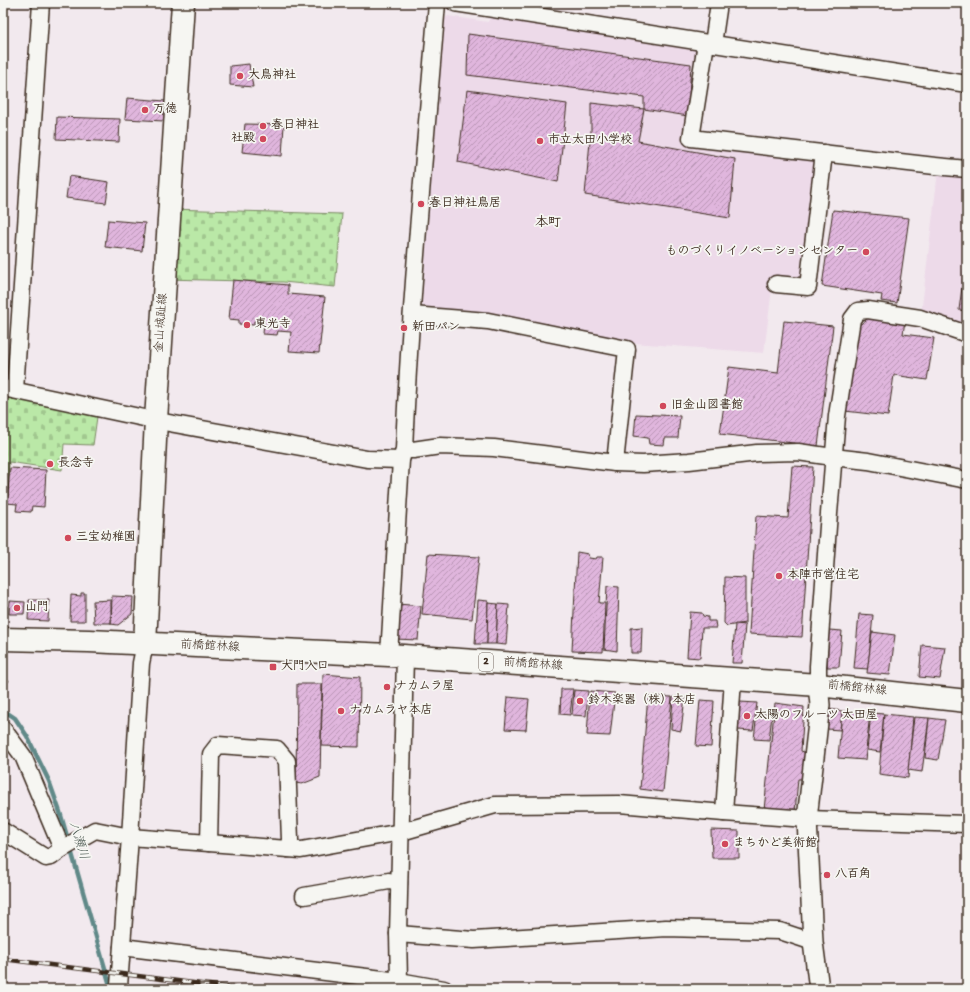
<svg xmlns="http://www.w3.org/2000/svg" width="970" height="992" viewBox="0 0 970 992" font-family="'Gochi Hand','Klee One',sans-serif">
  <defs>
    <pattern id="cemetery-stones" width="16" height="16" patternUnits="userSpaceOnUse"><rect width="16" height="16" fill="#bae8a7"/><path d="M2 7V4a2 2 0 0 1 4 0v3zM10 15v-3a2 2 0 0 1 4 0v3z" fill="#a1c78f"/></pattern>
    <pattern id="building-hatch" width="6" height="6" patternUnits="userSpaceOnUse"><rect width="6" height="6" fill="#e0b6dd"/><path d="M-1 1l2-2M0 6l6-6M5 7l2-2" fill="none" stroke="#b794b3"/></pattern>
  </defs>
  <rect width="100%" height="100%" fill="#f2e9ee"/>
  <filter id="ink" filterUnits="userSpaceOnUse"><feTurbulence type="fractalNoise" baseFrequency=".025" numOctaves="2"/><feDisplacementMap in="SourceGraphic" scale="8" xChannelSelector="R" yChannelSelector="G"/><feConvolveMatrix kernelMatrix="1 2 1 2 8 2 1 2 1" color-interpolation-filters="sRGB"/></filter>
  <g filter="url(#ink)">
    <g fill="#eddae9">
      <polygon points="448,16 488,22 490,17 699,50 684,142 820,158 805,276 799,281 773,280 764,353 634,343 490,316 428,312 422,304 444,19"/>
      <polygon points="938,171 967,174 967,329 921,315"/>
    </g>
    <g fill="url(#cemetery-stones)" stroke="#7a8962">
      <polygon points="169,209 342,214 335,287 283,282 165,279"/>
      <polygon points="3,394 97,417 93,445 64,444 62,470 9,462 3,593"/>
    </g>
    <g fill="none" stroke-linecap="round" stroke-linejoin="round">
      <polyline stroke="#608988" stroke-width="4.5" points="3,710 15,718 27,736 49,781 60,812 111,989"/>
    </g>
    <g fill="url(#building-hatch)" stroke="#3b2a1e">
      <polygon points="468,34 691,64 688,116 644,109 644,97 467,75"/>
      <polygon points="249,64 253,87 230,85 230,66"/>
      <polygon points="467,90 567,104 558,182 458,162"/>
      <polygon points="127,98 165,101 164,121 125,119"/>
      <polygon points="591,103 644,109 638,141 735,159 730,218 585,195 591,131"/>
      <polygon points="57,117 120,119 119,142 56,139"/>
      <polygon points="245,124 284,125 282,156 242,152"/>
      <polygon points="69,176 109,182 106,203 66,198"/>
      <polygon points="833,210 909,218 897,303 881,301 882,295 822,286"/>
      <polygon points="108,220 145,223 142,251 105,247"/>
      <polygon points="965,265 967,265 967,311 959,310"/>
      <polygon points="233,280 288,285 288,294 325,297 319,353 289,351 291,332 278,331 277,335 263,334 264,322 254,321 254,325 239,324 239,320 229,319"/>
      <polygon points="870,317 905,321 903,334 934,338 927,380 894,375 888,416 845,411 858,326"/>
      <polygon points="784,321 833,326 818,446 720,434 729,367 778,373"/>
      <polygon points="636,414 680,416 678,438 665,438 664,445 649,444 648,438 634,436"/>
      <polygon points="792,466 813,467 802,637 749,634 756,516 788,518"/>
      <polygon points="10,468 46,470 44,507 32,506 31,512 16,511 17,504 7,503"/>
      <polygon points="577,552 588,554 589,558 596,559 597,557 603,557 599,603 605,603 603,652 572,651"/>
      <polygon points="428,554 479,557 472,619 422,614"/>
      <polygon points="725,577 745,578 745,623 727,626 724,623"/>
      <polygon points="607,586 619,587 617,651 604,649"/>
      <polygon points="81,593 85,593 85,621 70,621 71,595 81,596"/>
      <polygon points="112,596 133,597 132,614 118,625 111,624"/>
      <polygon points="29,600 49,600 48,621 28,620"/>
      <polygon points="111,600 111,623 94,623 93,601"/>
      <polygon points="478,600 488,601 487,644 475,644"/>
      <polygon points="10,601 25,602 24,614 9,614"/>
      <polygon points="488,603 498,604 496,644 487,644"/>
      <polygon points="398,604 421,606 418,640 395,639"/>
      <polygon points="498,604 509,605 506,645 496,644"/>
      <polygon points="690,612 702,613 703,616 708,617 708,621 715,621 716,628 702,628 700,658 687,657"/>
      <polygon points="859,614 873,615 868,669 854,668"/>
      <polygon points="735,624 745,625 742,663 732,663"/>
      <polygon points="642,627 641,653 631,653 631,628"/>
      <polygon points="829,630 842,631 839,667 827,667"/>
      <polygon points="872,632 895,635 890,675 867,673"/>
      <polygon points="922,645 945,647 940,679 919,677"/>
      <polygon points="3,659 4,674 9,681 4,685 3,684"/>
      <polygon points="323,674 360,677 359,747 321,746"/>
      <polygon points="297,684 322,684 320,777 302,784 296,783"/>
      <polygon points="561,689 573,689 570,715 560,714"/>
      <polygon points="574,690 588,691 586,716 572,715"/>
      <polygon points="590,691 615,693 610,736 587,735"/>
      <polygon points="648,696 672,697 663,792 640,789"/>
      <polygon points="508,697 529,699 526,730 505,729"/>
      <polygon points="673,697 685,697 681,731 671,729"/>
      <polygon points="700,700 714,701 711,747 696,746"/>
      <polygon points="740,702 757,703 753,731 738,730"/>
      <polygon points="775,703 804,707 801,751 807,753 805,779 798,779 795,812 764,810"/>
      <polygon points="829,709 842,711 840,730 827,729"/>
      <polygon points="842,711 870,713 865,760 838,758"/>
      <polygon points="757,713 772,715 769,740 754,739"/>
      <polygon points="871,713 884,714 880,752 867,750"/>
      <polygon points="884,714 913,717 908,778 879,774"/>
      <polygon points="914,717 929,718 922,772 908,770"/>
      <polygon points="929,718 945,720 938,760 925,758"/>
      <polygon points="711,830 739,831 739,858 712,858"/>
    </g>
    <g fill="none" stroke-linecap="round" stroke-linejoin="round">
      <defs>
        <g id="minor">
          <polyline points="455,3 967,84"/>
          <polyline points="706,43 691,138 935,166 967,169"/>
          <polyline points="713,44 719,3"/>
          <polyline points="776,284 808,287 824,153"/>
          <polyline points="412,315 488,321 627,349 615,463"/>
          <polyline points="3,388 158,421 367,459 401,460"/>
          <path d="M 15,390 C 23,261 33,132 41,3"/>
          <polyline points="404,450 413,450 440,446 494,448 615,463 643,464 689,461 757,453 798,452 833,457 868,461 967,480"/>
          <path d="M 389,655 L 401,460 L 404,450 C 410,301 425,152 437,3"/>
          <polyline points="818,685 818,666 828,526 837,416 852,319 858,311 868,310 920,318 967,334"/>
          <polyline points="3,729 23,756 62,849"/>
          <polyline points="724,813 733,679"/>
          <polyline points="3,831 46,858 51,857 62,849 95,830 130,837 301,850 401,832 495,805 619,804 724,813 807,819 967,824"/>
          <polyline points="209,843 211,754 218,745 277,749 287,761 290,840 288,849"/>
          <polyline points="304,896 389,881 399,883"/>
          <polyline points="398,934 474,940 666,928 780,931 813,942"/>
          <polyline points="122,947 399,981 444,989"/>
          <polyline points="399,981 398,934 405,657"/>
          <polyline points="119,989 119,986 130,837 141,663 145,644"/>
        </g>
        <polyline id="tertiary" points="818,685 820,705 807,819 813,942 819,989"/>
        <polyline id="secondary" points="145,644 156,420 183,3"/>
        <polyline id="primary" points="3,639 89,641 389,655 818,685 967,701"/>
      </defs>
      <use href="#minor" stroke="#3b2a1e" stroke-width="19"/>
      <use href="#tertiary" stroke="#3b2a1e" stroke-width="22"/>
      <use href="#secondary" stroke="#3b2a1e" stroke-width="25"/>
      <use href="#primary" stroke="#3b2a1e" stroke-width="25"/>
      <use href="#minor" stroke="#f6f6f2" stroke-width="16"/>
      <use href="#tertiary" stroke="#f6f6f2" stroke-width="19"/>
      <use href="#secondary" stroke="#f6f6f2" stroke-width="22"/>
      <use href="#primary" stroke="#f6f6f2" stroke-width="22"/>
      <defs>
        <polyline id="rail" points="3,959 241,989"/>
      </defs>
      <use href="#rail" stroke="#3b2a1e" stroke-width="4.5"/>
      <use href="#rail" stroke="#f6f6f2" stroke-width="3" stroke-dasharray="9" stroke-linecap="butt"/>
    </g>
  </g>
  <g fill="#d1495b" stroke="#f6f6f2" stroke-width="1.5">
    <circle cx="240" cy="76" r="4"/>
    <circle cx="145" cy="110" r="4"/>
    <circle cx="263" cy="126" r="4"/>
    <circle cx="263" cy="139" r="4"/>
    <circle cx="540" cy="141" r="4"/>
    <circle cx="421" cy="204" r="4"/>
    <circle cx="866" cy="252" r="4"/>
    <circle cx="247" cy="325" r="4"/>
    <circle cx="404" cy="328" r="4"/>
    <circle cx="663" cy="406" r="4"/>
    <circle cx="50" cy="464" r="4"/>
    <circle cx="68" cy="538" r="4"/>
    <circle cx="779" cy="576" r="4"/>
    <circle cx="17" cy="608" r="4"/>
    <rect x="269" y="663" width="8" height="8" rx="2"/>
    <circle cx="387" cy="687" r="4"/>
    <circle cx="580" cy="701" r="4"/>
    <circle cx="341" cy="711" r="4"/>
    <circle cx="747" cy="716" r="4"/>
    <circle cx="725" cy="844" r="4"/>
    <circle cx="827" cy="875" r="4"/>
  </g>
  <g text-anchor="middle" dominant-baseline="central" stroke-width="3.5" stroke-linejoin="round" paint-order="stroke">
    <rect fill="#f6f6f2" stroke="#73675e" stroke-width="1" x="479" y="653" width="14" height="18" rx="3"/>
    <g font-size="11" font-weight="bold" fill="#3b2a1e">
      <text x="486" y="662">2</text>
    </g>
    <g font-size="12" font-weight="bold" fill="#3b2a1e" stroke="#f6f6f2" text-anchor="start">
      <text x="248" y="76">大鳥神社</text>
      <text x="153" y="110">万徳</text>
      <text x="271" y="126">春日神社</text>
      <text x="255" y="139" text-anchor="end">社殿</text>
      <text x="548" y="141">市立太田小学校</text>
      <text x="429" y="204">春日神社鳥居</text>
      <text x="858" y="252" text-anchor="end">ものづくりイノベーションセンター</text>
      <text x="255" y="325">東光寺</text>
      <text x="412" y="328">新田パン</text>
      <text x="671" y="406">旧金山図書館</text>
      <text x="58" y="464">長念寺</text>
      <text x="76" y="538">三宝幼稚園</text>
      <text x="787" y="576">本陣市営住宅</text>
      <text x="25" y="608">山門</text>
      <text x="281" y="667">大門入口</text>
      <text x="395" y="687">ナカムラ屋</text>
      <text x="588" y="701">鈴木楽器（株）本店</text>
      <text x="349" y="711">ナカムラヤ本店</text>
      <text x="755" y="716">太陽のフルーツ 太田屋</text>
      <text x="733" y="844">まちかど美術館</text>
      <text x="835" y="875">八百角</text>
    </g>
    <g font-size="12" fill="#3b2a1e" stroke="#f6f6f2">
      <text transform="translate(162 323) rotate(-86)">金山城趾線</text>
      <text transform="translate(210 647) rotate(3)">前橋館林線</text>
      <text transform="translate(533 665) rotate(4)">前橋館林線</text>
      <text transform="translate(857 689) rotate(6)">前橋館林線</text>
    </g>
    <g font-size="13" font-weight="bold" fill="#3b2a1e" stroke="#f6f6f2">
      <text x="548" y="223">本町</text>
    </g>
    <g font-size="13" font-style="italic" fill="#4d5a53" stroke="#f6f6f2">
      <text transform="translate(78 841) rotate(73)">八瀬川</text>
    </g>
  </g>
  <rect width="970" height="992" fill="none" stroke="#f6f6f2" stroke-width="16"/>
  <rect x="8" y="8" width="954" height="976" fill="none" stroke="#3b2a1e" stroke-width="1.5" filter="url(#ink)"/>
</svg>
